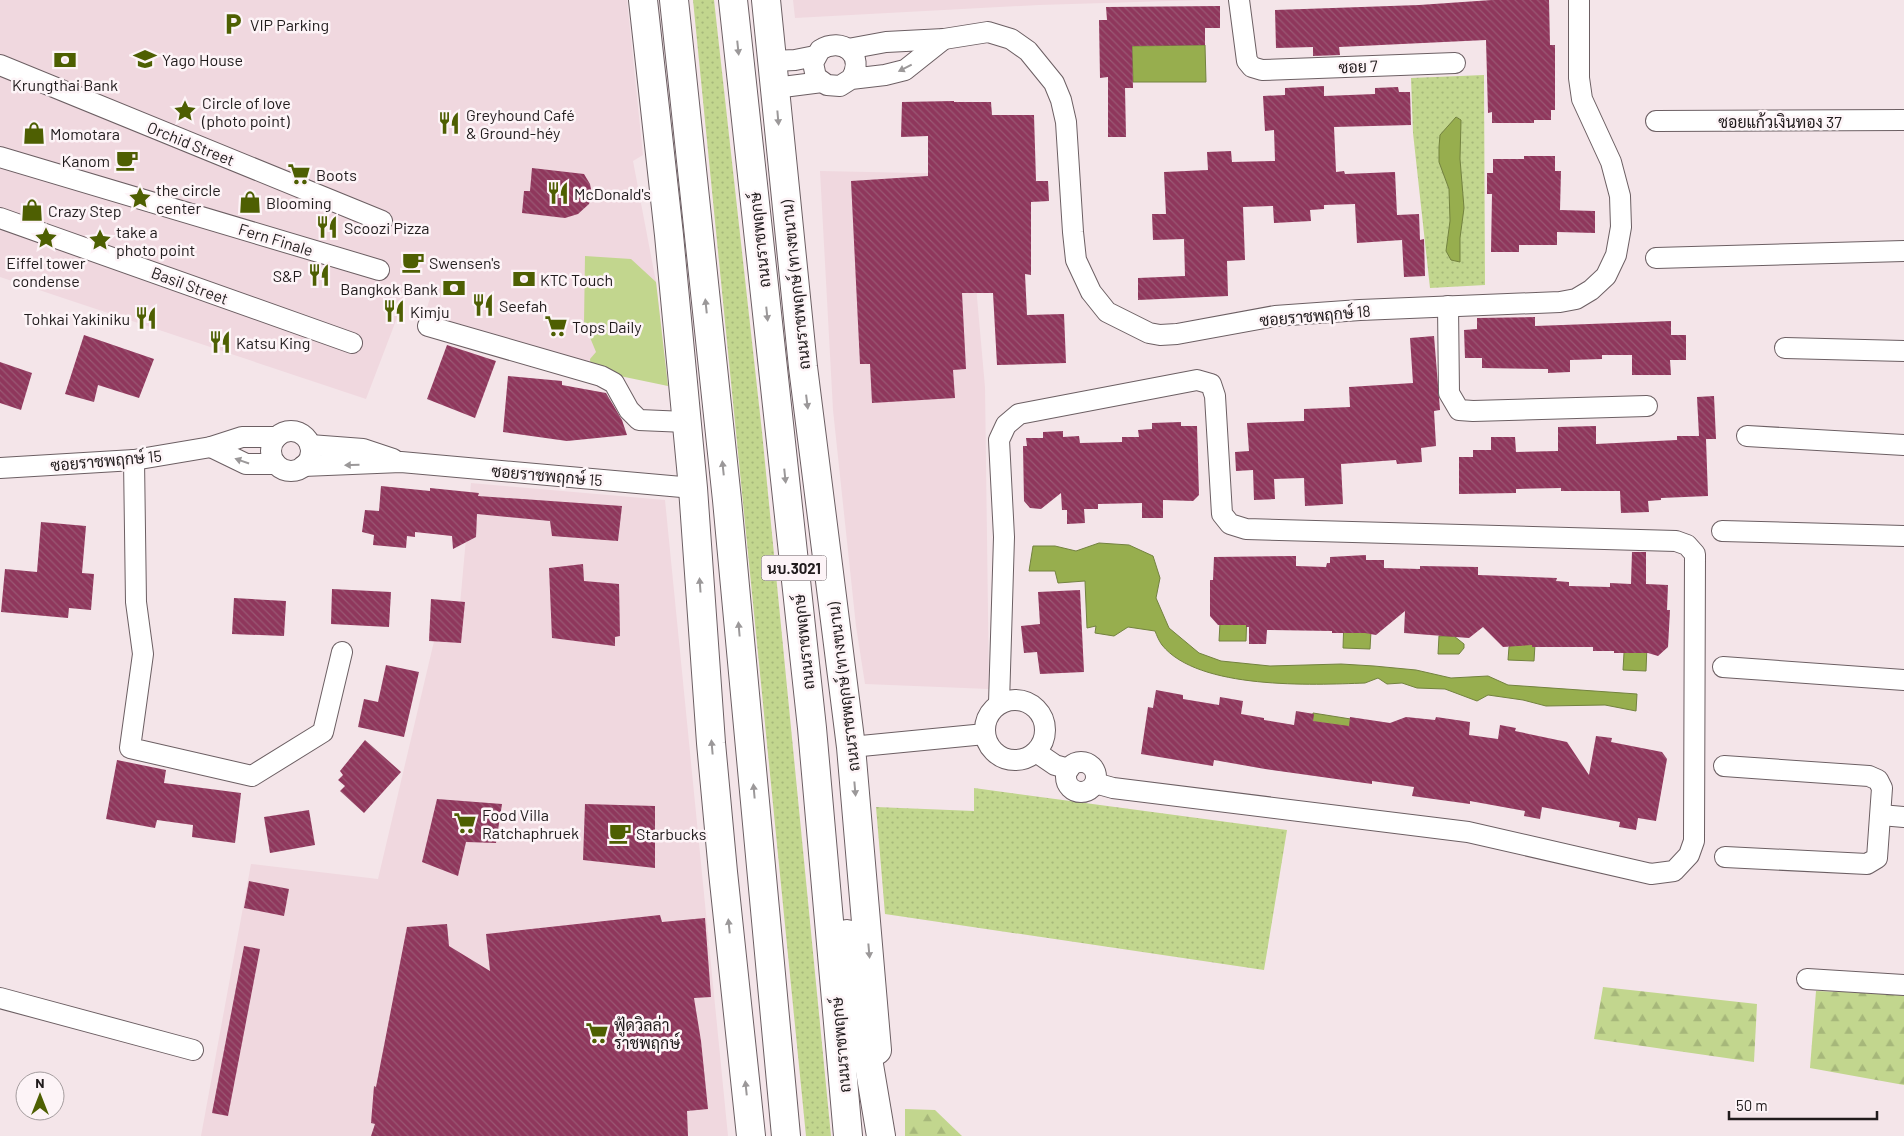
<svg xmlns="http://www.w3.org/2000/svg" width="1904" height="1136" viewBox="0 0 1904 1136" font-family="Barlow,Sarabun,sans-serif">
  <defs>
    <pattern id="grass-dots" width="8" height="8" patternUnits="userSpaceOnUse" patternTransform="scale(1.25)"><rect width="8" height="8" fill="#c2d68e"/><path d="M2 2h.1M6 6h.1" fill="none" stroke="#a6b77a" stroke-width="1.8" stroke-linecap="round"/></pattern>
    <pattern id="forest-firs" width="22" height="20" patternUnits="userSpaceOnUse" patternTransform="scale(1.25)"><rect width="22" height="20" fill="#c2d68e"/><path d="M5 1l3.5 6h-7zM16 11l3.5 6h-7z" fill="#a6b77a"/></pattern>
    <pattern id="building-back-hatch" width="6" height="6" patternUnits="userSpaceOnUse" patternTransform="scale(1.25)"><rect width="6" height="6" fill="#8f375c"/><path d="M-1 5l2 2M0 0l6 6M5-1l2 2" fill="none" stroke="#9a5874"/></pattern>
  </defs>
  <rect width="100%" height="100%" fill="#f4e5e9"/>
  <g fill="#f0d8df">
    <polygon points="0,0 627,0 643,155 633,161 656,282 668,386 424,318 430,298 408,289 366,399 0,277"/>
    <polygon points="793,0 1203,0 1039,5 795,18"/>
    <polygon points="820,171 966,174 985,387 989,689 865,684 856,626 833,410"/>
    <polygon points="471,483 665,500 728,1136 201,1136 251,864 378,879 435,637 457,638"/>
  </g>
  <g fill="url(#grass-dots)">
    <polygon points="693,0 714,0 762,432 831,1136 806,1136"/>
    <polygon points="1484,75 1485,285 1430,288 1413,133 1411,78"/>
    <polygon points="974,788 1287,830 1264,970 885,914 876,807 974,811"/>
  </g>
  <g fill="url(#forest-firs)">
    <polygon points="1603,987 1757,1004 1754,1062 1594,1039"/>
    <polygon points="1816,991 1904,994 1904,1085 1810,1068"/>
    <polygon points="905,1109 935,1110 962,1136 905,1136"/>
  </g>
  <polygon fill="#c2d68e" points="585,256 631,259 656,282 668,386 591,370 590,359 596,352 584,323"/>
  <g fill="#97ae4e" stroke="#73823f">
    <polygon points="1205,45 1206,82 1133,82 1132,46"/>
    <polygon points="1456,117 1461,120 1460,159 1464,208 1460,238 1460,262 1451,260 1446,251 1450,221 1449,189 1439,162 1439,147 1440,135"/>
    <path d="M 1099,543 L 1129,545 L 1153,556 L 1160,578 L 1156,598 L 1169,628 L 1199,653 L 1221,661 L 1270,666 L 1341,664 L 1374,666 L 1416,670 L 1451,678 L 1488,676 L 1508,685 L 1637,694 L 1636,711 L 1605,705 L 1546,706 L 1523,700 L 1488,695 L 1477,701 L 1445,689 L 1417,688 L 1402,683 L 1387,684 L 1378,678 L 1365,683 C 1313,685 1198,690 1162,645 C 1159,641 1157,636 1155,631 L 1128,627 L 1114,636 L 1095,633 L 1096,626 L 1087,628 L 1085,581 L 1058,583 L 1055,571 L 1029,571 L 1033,546 L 1055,546 L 1076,551 Z"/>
    <polygon points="1247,611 1246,641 1219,641 1220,623"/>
    <polygon points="1344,618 1371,631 1370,649 1343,648"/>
    <polygon points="1626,619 1648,620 1646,671 1623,670"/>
    <polygon points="1536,627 1534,661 1508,660 1509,647"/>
    <polygon points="1439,636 1454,636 1464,644 1464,648 1459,654 1438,654"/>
    <polygon points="1313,713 1357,720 1355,729 1312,723"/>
  </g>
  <g fill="url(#building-back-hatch)">
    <polygon points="1492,0 1549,0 1550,45 1555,45 1555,110 1551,110 1551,120 1534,120 1534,123 1492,123 1492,112 1488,113 1486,40 1339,47 1340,55 1313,56 1313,47 1276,48 1275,10 1419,5"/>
    <polygon points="1220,6 1220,28 1205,28 1205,45 1132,46 1133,88 1125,88 1126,137 1108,137 1108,77 1100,78 1099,20 1107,20 1106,7"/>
    <polygon points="1324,86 1324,96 1375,94 1375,88 1398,87 1399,92 1410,92 1411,125 1334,127 1336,172 1344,171 1345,174 1395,172 1397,215 1419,214 1420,240 1424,239 1425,276 1404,277 1402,240 1357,243 1355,204 1324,205 1324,209 1310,210 1311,221 1274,223 1273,206 1243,207 1245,260 1227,261 1228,296 1138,300 1138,278 1185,276 1184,239 1153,240 1152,214 1166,214 1164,172 1208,170 1207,152 1231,151 1232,162 1275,161 1274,130 1265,131 1263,96 1285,95 1285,88"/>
    <polygon points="954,101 954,102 991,102 992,115 1034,115 1036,181 1048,181 1049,201 1031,202 1031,275 1025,274 1027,315 1064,314 1066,363 997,365 993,293 962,293 966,369 953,370 955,398 872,403 870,364 860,364 851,181 928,176 928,136 901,137 902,102"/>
    <polygon points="1524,156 1555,156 1555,171 1561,171 1560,210 1595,211 1595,233 1557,232 1557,245 1519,245 1519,252 1491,252 1492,194 1487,194 1487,173 1493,173 1493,159 1524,159"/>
    <polygon points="532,168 584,174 590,184 592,194 589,204 578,214 565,218 522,213 524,191 530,191"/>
    <polygon points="1535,317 1535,326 1671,321 1671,335 1686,335 1686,360 1670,360 1671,375 1632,375 1632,355 1602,355 1602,359 1570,360 1570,372 1548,373 1548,369 1482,368 1482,358 1465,358 1464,330 1477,329 1477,318"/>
    <polygon points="84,335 154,359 139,398 98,385 94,402 65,394"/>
    <polygon points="1434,336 1440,410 1434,411 1436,446 1421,448 1422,462 1397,464 1396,460 1341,464 1343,504 1305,506 1304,478 1274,479 1275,499 1254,500 1253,470 1236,471 1235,452 1249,451 1247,423 1304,421 1304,409 1350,407 1349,387 1413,383 1410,338"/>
    <polygon points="447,345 496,361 475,418 427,399"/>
    <polygon points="0,362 32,373 21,410 0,403"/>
    <polygon points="508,376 562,381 562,385 606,393 622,420 627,435 567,441 503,432"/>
    <polygon points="1714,396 1716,439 1706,439 1708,496 1661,498 1661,500 1648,501 1649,512 1621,513 1620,491 1561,491 1561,488 1516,489 1516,493 1459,494 1459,457 1473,457 1473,450 1491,450 1491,437 1515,437 1516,452 1558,451 1558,427 1596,426 1596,444 1677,440 1677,436 1699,436 1697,397"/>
    <polygon points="1181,422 1181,426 1197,426 1199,495 1193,501 1163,500 1163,518 1142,518 1142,503 1098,504 1098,509 1084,509 1085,523 1067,524 1067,510 1062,510 1061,493 1041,509 1030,508 1024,501 1023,446 1027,446 1026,438 1043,438 1043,432 1063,431 1063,437 1079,436 1080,443 1122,442 1122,437 1139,437 1138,430 1152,429 1152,423"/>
    <polygon points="381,486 430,491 430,488 479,493 478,496 622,506 618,541 552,536 550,521 477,514 476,537 453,549 452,536 415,532 415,537 407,536 406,548 373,545 374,535 362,532 365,510 379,511"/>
    <polygon points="41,522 86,526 82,573 94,574 91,610 69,608 68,618 1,612 5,569 37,572"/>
    <polygon points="1632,552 1646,552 1646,584 1668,585 1667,610 1670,610 1668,647 1658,656 1648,653 1614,653 1614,651 1593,651 1593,647 1532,647 1532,645 1503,647 1483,627 1469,638 1404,633 1405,611 1376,635 1365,633 1332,633 1332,631 1267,630 1266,644 1249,644 1249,627 1246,627 1246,625 1218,625 1210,616 1210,580 1213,580 1214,557 1296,556 1296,566 1326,567 1327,563 1330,563 1330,557 1366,555 1366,560 1384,560 1384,568 1420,569 1420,566 1478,567 1478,575 1557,578 1556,581 1569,582 1569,586 1610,587 1610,583 1631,584"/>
    <polygon points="583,564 584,581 619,584 620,636 615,637 615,646 552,638 549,568"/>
    <polygon points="332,589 391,592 389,627 331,624"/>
    <polygon points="1080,590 1084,672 1040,674 1037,652 1024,653 1021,626 1040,624 1038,592"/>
    <polygon points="234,598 286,601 284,636 232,634"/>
    <polygon points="431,599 465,602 461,643 429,641"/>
    <polygon points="386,665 419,672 404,737 358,727 364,699 378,702"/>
    <polygon points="1156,690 1183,695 1183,699 1219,705 1220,697 1243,701 1241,714 1264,718 1264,720 1294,725 1296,711 1314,714 1313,721 1349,726 1350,717 1390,723 1406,717 1435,720 1436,717 1470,722 1469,735 1498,739 1500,725 1516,728 1515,731 1567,742 1589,775 1596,736 1612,738 1611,742 1662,752 1667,759 1656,821 1638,818 1636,830 1619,827 1620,822 1542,807 1540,819 1524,816 1525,811 1470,801 1470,804 1412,796 1414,787 1372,781 1372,784 1265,769 1214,760 1213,766 1141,754 1148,707 1153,708"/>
    <polygon points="365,740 401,772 364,813 340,791 345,786 338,780 343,775 340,771"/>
    <polygon points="117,760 166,770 164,783 241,793 235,843 192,837 193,825 157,820 155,828 106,819"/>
    <polygon points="437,799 502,804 496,843 466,842 458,876 422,862"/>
    <polygon points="585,804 655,806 655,868 583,860"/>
    <polygon points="309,810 315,845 270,853 264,817"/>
    <polygon points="249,881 289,889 284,916 244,908"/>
    <polygon points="660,915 662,922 705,918 711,997 694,998 701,1041 708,1109 687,1111 688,1136 371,1136 375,1124 371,1123 374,1086 376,1087 407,927 447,924 449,946 490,971 486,934"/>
    <polygon points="244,946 260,949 228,1116 212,1113"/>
  </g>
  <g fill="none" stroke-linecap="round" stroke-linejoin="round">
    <defs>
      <g id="street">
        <polyline points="1239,0 1247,61 1252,67 1262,70 1455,63"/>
        <polyline points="848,49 886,42 944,39 988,32 1011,39 1028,51 1054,83 1061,100 1066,122 1073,232 1076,260 1091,292 1107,312 1149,333 1160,335 1177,334 1275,316 1360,310 1560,302 1576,299 1591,290 1606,276 1616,255 1621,227 1620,196 1611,162 1582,99 1579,78 1579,0"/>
        <polyline points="773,61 795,60 815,56"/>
        <polyline points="0,65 382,221"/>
        <path d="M 851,79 C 866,55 842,36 820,50 L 813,63 L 816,77 L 827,85 L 840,86 L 851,79 L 885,75 L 905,70 L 944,39"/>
        <polyline points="775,88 822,82"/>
        <polyline points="1656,121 1904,120"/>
        <polyline points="0,157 379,270"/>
        <polyline points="0,218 352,343"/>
        <polyline points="1656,258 1904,251"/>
        <polyline points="1448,306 1449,393 1459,410 1473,411 1647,406"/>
        <polyline points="428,326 601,376 614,383 629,410 639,420 686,422"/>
        <polyline points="1785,348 1904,351"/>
        <circle cx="291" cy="451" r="20"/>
        <polyline points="1747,436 1904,445"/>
        <polyline points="310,445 363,449 393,459"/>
        <polyline points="211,447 246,464 276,464"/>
        <polyline points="134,460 136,602 143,654 130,748 252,776 323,732 342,652"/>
        <polyline points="303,466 401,462 693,488"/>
        <polyline points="0,468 134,460 211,447 242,437 277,437"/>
        <polyline points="1722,531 1904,536"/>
        <polyline points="1723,667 1904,680"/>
        <circle cx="1015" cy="730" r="30"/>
        <polyline points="999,703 1004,537 999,440 1006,425 1019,414 1197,380 1211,384 1215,396 1222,514 1230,524 1246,529 1676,541 1687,545 1695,554 1694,841 1689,855 1674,871 1651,874 1468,832 1113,788 1095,783"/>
        <polyline points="851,747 985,734"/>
        <polyline points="1036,752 1055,765 1069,769"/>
        <circle cx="1081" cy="777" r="15"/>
        <polyline points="1724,766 1869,776 1878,780 1882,788 1877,858 1867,864 1725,857"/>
        <polyline points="1881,815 1904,817"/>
        <polyline points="1807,979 1904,985"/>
        <polyline points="0,998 193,1050"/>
      </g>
      <g id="secondary">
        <polyline points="643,0 669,235 693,488 711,743 723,872 751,1136"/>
        <polyline points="766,0 803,367 851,747 877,1050"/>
      </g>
      <g id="primary">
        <polyline points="674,0 727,500 786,1136"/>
        <polyline points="733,0 812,728 848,1136"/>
        <polyline points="847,934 881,1136"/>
      </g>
    </defs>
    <use href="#street" stroke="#6c5f63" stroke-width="22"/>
    <use href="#secondary" stroke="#6c5f63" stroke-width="30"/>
    <use href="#primary" stroke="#6c5f63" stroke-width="30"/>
    <use href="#street" stroke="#fff" stroke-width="20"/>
    <use href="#secondary" stroke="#fff" stroke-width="28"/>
    <use href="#primary" stroke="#fff" stroke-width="28"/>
  </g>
  <defs><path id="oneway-solid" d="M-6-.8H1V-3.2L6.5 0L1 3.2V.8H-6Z" transform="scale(1.25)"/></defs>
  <g fill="#9b9899">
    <use href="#oneway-solid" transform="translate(738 48) rotate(84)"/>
    <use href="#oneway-solid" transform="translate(905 68) rotate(153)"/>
    <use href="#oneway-solid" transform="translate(778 118) rotate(85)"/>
    <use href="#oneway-solid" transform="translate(706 306) rotate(-96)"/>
    <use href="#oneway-solid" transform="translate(767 314) rotate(84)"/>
    <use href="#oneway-solid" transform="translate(807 402) rotate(83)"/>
    <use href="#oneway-solid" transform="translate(242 461) rotate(-161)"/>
    <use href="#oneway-solid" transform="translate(352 465) rotate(179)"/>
    <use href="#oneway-solid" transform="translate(723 468) rotate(-96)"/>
    <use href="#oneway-solid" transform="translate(785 476) rotate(84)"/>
    <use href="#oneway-solid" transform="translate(700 585) rotate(-94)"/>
    <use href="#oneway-solid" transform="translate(739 629) rotate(-95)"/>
    <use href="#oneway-solid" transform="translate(712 747) rotate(-95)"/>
    <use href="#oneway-solid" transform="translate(855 789) rotate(85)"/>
    <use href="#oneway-solid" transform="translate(754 791) rotate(-95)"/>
    <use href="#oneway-solid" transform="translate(729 926) rotate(-96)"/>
    <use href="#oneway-solid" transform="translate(869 951) rotate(85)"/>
    <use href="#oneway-solid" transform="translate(746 1088) rotate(-96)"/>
  </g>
  <defs>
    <symbol id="parking-bare" viewBox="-9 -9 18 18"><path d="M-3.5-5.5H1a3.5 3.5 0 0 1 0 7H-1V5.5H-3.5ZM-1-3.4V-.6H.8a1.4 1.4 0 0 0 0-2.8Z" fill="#4e5f02" stroke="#fdf4f7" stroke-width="2.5" paint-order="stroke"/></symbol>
    <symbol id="school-bare" viewBox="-9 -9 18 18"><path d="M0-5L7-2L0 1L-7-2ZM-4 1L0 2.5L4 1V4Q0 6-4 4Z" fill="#4e5f02" stroke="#fdf4f7" stroke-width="2.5" paint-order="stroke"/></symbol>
    <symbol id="bank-bare" viewBox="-9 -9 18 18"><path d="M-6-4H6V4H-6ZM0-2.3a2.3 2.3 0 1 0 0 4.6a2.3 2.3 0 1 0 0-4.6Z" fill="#4e5f02" stroke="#fdf4f7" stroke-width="2.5" paint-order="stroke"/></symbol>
    <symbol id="sight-bare" viewBox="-9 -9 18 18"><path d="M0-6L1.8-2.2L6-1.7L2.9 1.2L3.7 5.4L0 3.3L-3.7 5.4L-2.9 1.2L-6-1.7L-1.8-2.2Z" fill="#4e5f02" stroke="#fdf4f7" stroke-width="2.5" paint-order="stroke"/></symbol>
    <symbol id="restaurant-bare" viewBox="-9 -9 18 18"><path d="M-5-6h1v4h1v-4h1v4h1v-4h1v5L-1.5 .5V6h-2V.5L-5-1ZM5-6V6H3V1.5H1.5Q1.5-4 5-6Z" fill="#4e5f02" stroke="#fdf4f7" stroke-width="2.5" paint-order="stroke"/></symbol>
    <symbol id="shop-bare" viewBox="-9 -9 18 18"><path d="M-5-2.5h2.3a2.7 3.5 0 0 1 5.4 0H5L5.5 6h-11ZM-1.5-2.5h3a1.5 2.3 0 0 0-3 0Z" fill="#4e5f02" stroke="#fdf4f7" stroke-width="2.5" paint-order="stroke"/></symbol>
    <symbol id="cafe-bare" viewBox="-9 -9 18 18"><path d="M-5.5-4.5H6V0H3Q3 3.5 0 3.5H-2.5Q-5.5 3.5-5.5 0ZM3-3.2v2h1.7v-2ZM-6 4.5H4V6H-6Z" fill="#4e5f02" stroke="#fdf4f7" stroke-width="2.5" paint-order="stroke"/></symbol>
    <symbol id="supermarket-bare" viewBox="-9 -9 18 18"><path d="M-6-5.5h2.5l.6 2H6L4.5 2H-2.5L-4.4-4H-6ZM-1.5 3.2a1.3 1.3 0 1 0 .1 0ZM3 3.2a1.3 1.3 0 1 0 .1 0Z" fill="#4e5f02" stroke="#fdf4f7" stroke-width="2.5" paint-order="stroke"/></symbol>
  </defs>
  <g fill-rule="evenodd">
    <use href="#parking-bare" x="217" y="8" width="32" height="32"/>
    <use href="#school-bare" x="129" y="43" width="32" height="32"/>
    <use href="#bank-bare" x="49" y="44" width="32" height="32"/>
    <use href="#sight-bare" x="169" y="95" width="32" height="32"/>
    <use href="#restaurant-bare" x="433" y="107" width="32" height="32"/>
    <use href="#shop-bare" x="18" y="117" width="32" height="32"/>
    <use href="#cafe-bare" x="111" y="144" width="32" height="32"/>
    <use href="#supermarket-bare" x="283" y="158" width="32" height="32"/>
    <use href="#restaurant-bare" x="542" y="177" width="32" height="32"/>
    <use href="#sight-bare" x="124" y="182" width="32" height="32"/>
    <use href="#shop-bare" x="234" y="186" width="32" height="32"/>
    <use href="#shop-bare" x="16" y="194" width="32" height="32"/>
    <use href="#restaurant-bare" x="311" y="211" width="32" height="32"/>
    <use href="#sight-bare" x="30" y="222" width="32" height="32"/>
    <use href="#sight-bare" x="84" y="224" width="32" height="32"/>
    <use href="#cafe-bare" x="397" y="246" width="32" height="32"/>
    <use href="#restaurant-bare" x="303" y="259" width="32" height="32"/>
    <use href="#bank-bare" x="508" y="263" width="32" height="32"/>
    <use href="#bank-bare" x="438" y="272" width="32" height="32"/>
    <use href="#restaurant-bare" x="467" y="289" width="32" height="32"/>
    <use href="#restaurant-bare" x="378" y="295" width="32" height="32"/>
    <use href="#restaurant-bare" x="130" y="302" width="32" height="32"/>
    <use href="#supermarket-bare" x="540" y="310" width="32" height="32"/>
    <use href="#restaurant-bare" x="204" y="326" width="32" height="32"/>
    <use href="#supermarket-bare" x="449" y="807" width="32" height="32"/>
    <use href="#cafe-bare" x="604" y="817" width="32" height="32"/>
    <use href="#supermarket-bare" x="581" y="1017" width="32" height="32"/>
  </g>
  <g text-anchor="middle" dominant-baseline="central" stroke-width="5" stroke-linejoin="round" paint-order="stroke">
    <rect fill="#fdf4f7" stroke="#625c5e" stroke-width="1" x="761.5" y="555.5" width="65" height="25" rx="4"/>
    <g font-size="15" font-weight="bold" fill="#201b1c">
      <text x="794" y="568">นบ.3021</text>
    </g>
    <g font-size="16" fill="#201b1c" stroke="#fdf4f7" text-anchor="start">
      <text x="250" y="24">VIP Parking</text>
      <text x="162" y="59">Yago House</text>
      <text x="65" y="84" text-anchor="middle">Krungthai Bank</text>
      <text x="202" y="102">Circle of love<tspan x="202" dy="18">(photo point)</tspan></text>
      <text x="466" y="114">Greyhound Café<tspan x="466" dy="18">&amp; Ground-héy</tspan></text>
      <text x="50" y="133">Momotara</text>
      <text x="110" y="160" text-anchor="end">Kanom</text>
      <text x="316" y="174">Boots</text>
      <text x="156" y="189">the circle<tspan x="156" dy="18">center</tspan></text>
      <text x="574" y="193">McDonald's</text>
      <text x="266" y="202">Blooming</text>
      <text x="48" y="210">Crazy Step</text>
      <text x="344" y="227">Scoozi Pizza</text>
      <text x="116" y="231">take a<tspan x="116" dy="18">photo point</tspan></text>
      <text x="46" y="262" text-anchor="middle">Eiffel tower<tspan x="46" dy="18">condense</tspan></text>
      <text x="429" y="262">Swensen's</text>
      <text x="302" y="275" text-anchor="end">S&amp;P</text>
      <text x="540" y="279">KTC Touch</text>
      <text x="438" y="288" text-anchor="end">Bangkok Bank</text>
      <text x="499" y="305">Seefah</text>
      <text x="410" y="311">Kimju</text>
      <text x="130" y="318" text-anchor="end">Tohkai Yakiniku</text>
      <text x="572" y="326">Tops Daily</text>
      <text x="236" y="342">Katsu King</text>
      <text x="482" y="814">Food Villa<tspan x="482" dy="18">Ratchaphruek</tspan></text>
      <text x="636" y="833">Starbucks</text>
      <text x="614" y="1024">ฟู้ดวิลล่า<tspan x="614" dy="18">ราชพฤกษ์</tspan></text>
    </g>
    <g font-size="16" fill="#201b1c" stroke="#fdf4f7">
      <text transform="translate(1358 66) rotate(-2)">ซอย 7</text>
      <text x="1780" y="121">ซอยแก้วเงินทอง 37</text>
      <text transform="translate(191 143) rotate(22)">Orchid Street</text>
      <text transform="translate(276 239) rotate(17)">Fern Finale</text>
      <text transform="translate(759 240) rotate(-96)">ถนนราชพฤกษ์</text>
      <text transform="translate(190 285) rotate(20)">Basil Street</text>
      <text transform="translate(795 285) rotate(-96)">ถนนราชพฤกษ์ (ทางขนาน)</text>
      <text transform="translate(1315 315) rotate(-5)">ซอยราชพฤกษ์ 18</text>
      <text transform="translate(106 460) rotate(-5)">ซอยราชพฤกษ์ 15</text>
      <text transform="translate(547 475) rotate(5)">ซอยราชพฤกษ์ 15</text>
      <text transform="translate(803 642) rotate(-96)">ถนนราชพฤกษ์</text>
      <text transform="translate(843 687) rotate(-97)">ถนนราชพฤกษ์ (ทางขนาน)</text>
      <text transform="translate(840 1045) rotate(-95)">ถนนราชพฤกษ์</text>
    </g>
  </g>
  <g transform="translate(40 1096)"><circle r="24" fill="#fdf4f7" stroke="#a59d9f"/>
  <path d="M0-4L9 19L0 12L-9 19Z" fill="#4e5f02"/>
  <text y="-8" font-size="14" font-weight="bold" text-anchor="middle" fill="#201b1c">N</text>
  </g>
  <path d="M1729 1111v8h148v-8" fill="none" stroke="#201b1c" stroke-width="2.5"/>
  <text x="1736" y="1111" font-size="15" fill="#201b1c" stroke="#fdf4f7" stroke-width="4" paint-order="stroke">50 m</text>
</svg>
